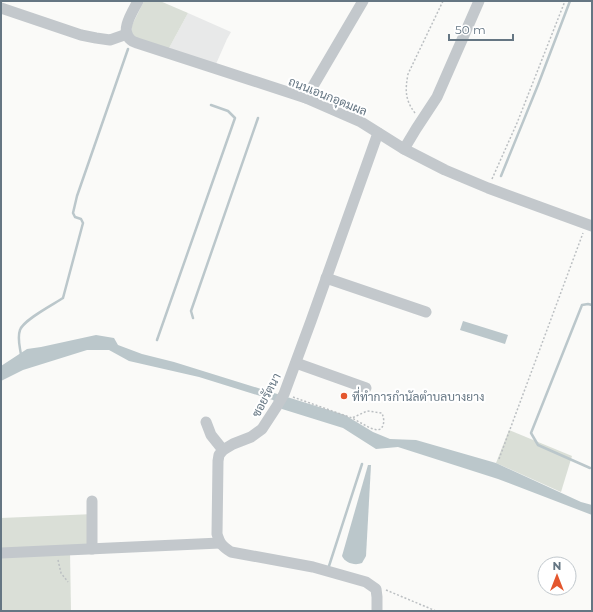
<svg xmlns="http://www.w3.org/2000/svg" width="593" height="612" viewBox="0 0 593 612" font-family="Montserrat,Sarabun,sans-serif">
  <rect width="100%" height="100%" fill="#fafaf8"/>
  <polygon fill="#e8e9e9" points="188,13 231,32 227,39 216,64 168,50"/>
  <g fill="#dadfd7">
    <polygon points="144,1 160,1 188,13 168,50 137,39 132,34 132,25"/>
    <polygon points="509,430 572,456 561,492 496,463"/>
    <polygon points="94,514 96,545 1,549 1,518"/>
    <polygon points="70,551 71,611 1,611 1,553"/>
  </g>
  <g fill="#bbc7cb">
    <polygon points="463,321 508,335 505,344 460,330"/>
    <polygon points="96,335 114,338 118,345 142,354 174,362 345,415 373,432 390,439 416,440 496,463 581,502 592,505 592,515 498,479 398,447 376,449 343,428 282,409 273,400 199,377 129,361 109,350 87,350 23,370 1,381 1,366 27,349 41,347"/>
    <path d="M 368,465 L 371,465 L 366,556 L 362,563 C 355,566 345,563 342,556 Z"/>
  </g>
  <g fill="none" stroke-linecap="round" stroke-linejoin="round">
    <g stroke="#bbc7cb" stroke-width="2.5">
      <polyline points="501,176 538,85 570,1"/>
      <polyline points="193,318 191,311 258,118"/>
      <polyline points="157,340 235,118 228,111 211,105"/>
      <path d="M 21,355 C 20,347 17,338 20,330 C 23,320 54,304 63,298 L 83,223 L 81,219 L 75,217 L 73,213 L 77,196 L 128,49"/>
      <polyline points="590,468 538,445 531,433 582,305 588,304 592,305"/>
      <polyline points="329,566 362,464"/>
    </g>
    <g stroke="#bbbfc2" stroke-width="1.5" stroke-dasharray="2 2" stroke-linecap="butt">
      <path d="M 415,113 C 405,100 405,90 408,74 L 443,1"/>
      <polyline points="492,179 517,123 565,1"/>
      <path d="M 293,397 L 352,418 L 370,428 L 377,430 L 381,429 C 385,423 384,419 382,413 L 367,411 L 352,418"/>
      <polyline points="499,459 583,233"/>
      <polyline points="58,560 61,573 68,582"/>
      <polyline points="386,590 436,611"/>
    </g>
    <g stroke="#c3c8cc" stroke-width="11">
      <path d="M 138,1 C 133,11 119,31 131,40 C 133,42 135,42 137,43 L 306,98 L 361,122 L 404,149 L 445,170 L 488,188 L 592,226"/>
      <polyline points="1,8 81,35 96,38 110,40 127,34"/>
      <polyline points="306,98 363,1"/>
      <polyline points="404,149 416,129 437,97 479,1"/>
      <polyline points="326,278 426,312"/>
      <polyline points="296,363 366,388"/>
      <polyline points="206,422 211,435 223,450"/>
      <polyline points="92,501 92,549"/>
      <polyline points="1,553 220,543"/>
      <path d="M 377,611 L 377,597 L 376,589 L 366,582 L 313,567 L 231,552 C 222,546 220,544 217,534 L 218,461 L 219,455 L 223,450 L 233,444 L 251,437 L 262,429 L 277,406 L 284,394 L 311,321 L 378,133"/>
    </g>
  </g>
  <circle fill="#e4572e" stroke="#fff" stroke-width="1.5" cx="344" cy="396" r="4"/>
  <g text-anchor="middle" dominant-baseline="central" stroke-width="4" stroke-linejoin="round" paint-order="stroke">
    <g font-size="12" fill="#657683" stroke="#fff">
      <text transform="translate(328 96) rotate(22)">ถนนเอนกอุดมผล</text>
      <text transform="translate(266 395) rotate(-62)">ซอยรัตนา</text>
    </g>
    <g font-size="12" fill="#657683" stroke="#fff" text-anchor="start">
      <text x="352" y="396">ที่ทำการกำนัลตำบลบางยาง</text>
    </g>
  </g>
  <rect width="593" height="612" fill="none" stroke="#657683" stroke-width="4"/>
  <g transform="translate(557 576)"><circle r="19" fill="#ffffff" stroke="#c1c8cd"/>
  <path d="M0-3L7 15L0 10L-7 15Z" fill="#e4572e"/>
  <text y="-6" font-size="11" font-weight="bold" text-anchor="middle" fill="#657683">N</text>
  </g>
  <path d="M449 34v6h64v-6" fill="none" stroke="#657683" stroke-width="2"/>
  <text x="455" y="34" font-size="12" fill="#657683" stroke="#ffffff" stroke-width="3" paint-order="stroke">50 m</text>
</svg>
